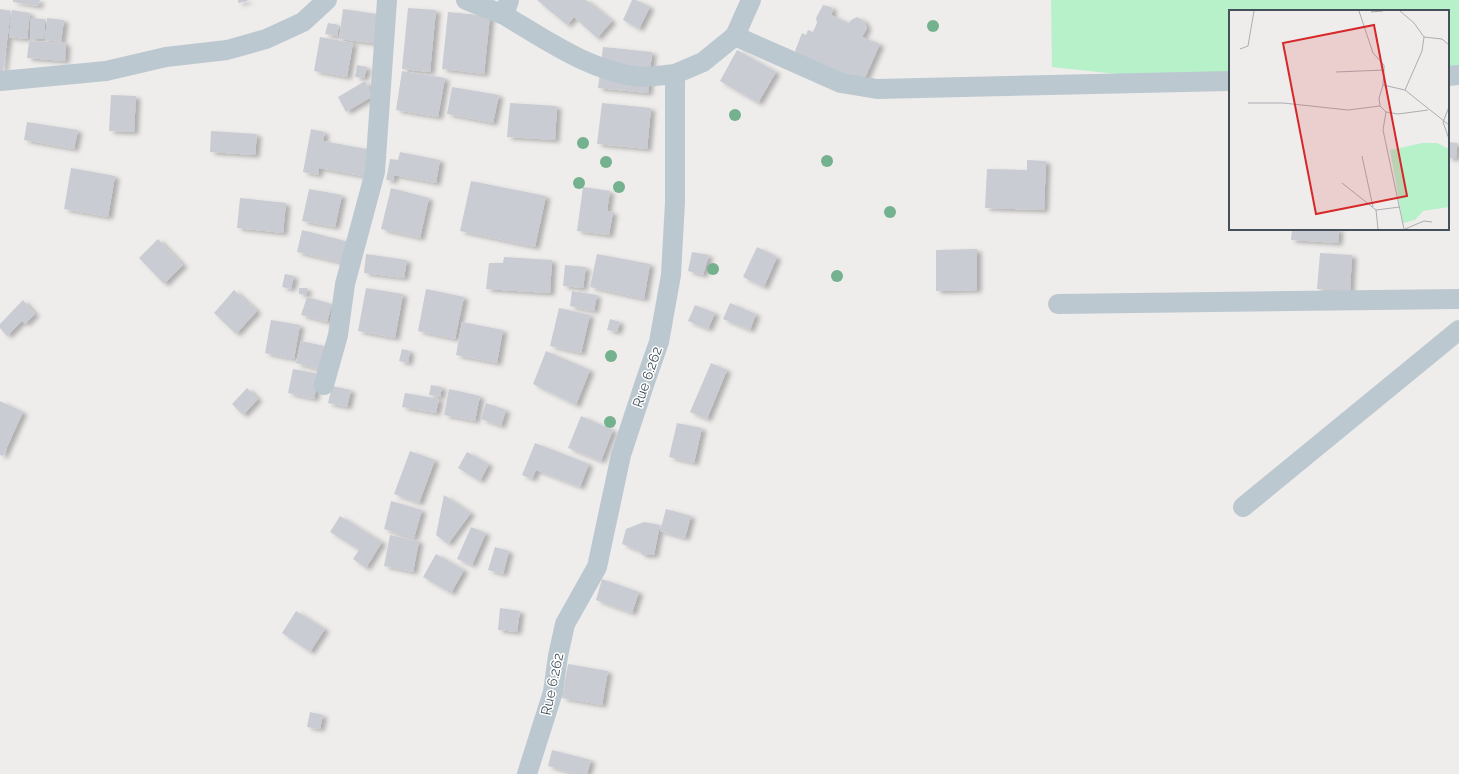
<svg xmlns="http://www.w3.org/2000/svg" width="1459" height="774" viewBox="0 0 1459 774" font-family="Raleway,sans-serif">
  <defs>
    <filter id="shadow"><feDropShadow dx="4.5" dy="2.5" stdDeviation="2" flood-color="#0004"/></filter>
  </defs>
  <rect width="100%" height="100%" fill="#efecec"/>
  <polygon fill="#b6f1ca" points="1051,0 1459,0 1459,69 1448,69 1448,11 1230,11 1230,74 1172,80 1052,67"/>
  <g fill="#c9ccd2" filter="url(#shadow)">
    <polygon points="13,0 40,0 38,6 13,2"/>
    <polygon points="238,0 247,0 248,1 238,3"/>
    <polygon points="537,0 586,0 612,21 597,38 574,17 567,25"/>
    <polygon points="632,0 636,0 650,7 639,29 623,20"/>
    <polygon points="823,5 831,7 833,10 831,15 849,23 851,20 857,17 864,21 867,28 862,37 880,44 865,78 859,80 797,54 795,51 802,33 806,35 808,30 813,32 817,23 816,18"/>
    <polygon points="408,8 436,10 430,72 402,69"/>
    <polygon points="0,9 11,11 3,71 0,71"/>
    <polygon points="343,9 384,15 381,44 339,39"/>
    <polygon points="12,10 30,13 27,39 9,37"/>
    <polygon points="448,12 490,16 484,74 442,69"/>
    <polygon points="31,18 45,19 44,39 30,39"/>
    <polygon points="47,18 64,20 61,42 45,40"/>
    <polygon points="328,23 339,25 337,36 325,34"/>
    <polygon points="320,37 353,43 347,77 314,71"/>
    <polygon points="29,41 66,43 65,61 27,58"/>
    <polygon points="603,47 652,52 648,93 598,88"/>
    <polygon points="737,50 776,72 758,103 720,81"/>
    <polygon points="357,65 367,67 364,78 355,77"/>
    <polygon points="402,71 445,78 438,117 396,110"/>
    <polygon points="365,81 373,96 346,112 338,97"/>
    <polygon points="452,87 499,95 493,123 447,114"/>
    <polygon points="111,95 136,96 134,132 109,131"/>
    <polygon points="510,103 557,106 555,140 507,137"/>
    <polygon points="602,103 651,108 647,149 597,144"/>
    <polygon points="27,122 78,130 74,149 24,140"/>
    <polygon points="311,129 325,132 323,141 372,150 368,177 319,168 318,175 303,172"/>
    <polygon points="211,131 257,134 255,155 210,152"/>
    <polygon points="1448,142 1457,143 1456,158 1448,158"/>
    <polygon points="400,152 440,160 436,183 394,175 393,181 386,180 390,159 398,160"/>
    <polygon points="1027,160 1046,161 1044,210 985,208 987,169 1027,170"/>
    <polygon points="71,168 115,176 108,217 64,209"/>
    <polygon points="471,181 546,196 535,247 460,231"/>
    <polygon points="583,187 610,191 607,211 613,212 609,235 577,231"/>
    <polygon points="391,188 429,198 420,238 381,229"/>
    <polygon points="309,189 342,195 335,227 302,221"/>
    <polygon points="240,198 286,203 283,233 237,228"/>
    <polygon points="1292,229 1339,229 1338,243 1291,240"/>
    <polygon points="302,230 353,243 348,264 297,252"/>
    <polygon points="158,239 183,265 164,284 139,258"/>
    <polygon points="757,247 777,257 764,287 743,277"/>
    <polygon points="977,249 977,290 936,291 936,250"/>
    <polygon points="692,252 709,255 703,275 688,271"/>
    <polygon points="1320,253 1352,255 1350,291 1317,289"/>
    <polygon points="366,254 407,260 404,278 364,273"/>
    <polygon points="597,254 650,264 644,299 590,287"/>
    <polygon points="504,257 552,260 550,293 486,289 489,263 503,263"/>
    <polygon points="565,265 586,267 583,288 563,286"/>
    <polygon points="285,274 294,276 291,289 282,287"/>
    <polygon points="299,288 307,288 307,295 299,294"/>
    <polygon points="366,288 403,294 395,338 358,331"/>
    <polygon points="426,289 464,297 455,339 418,331"/>
    <polygon points="234,290 257,311 236,334 214,313"/>
    <polygon points="572,291 597,295 594,311 570,306"/>
    <polygon points="307,297 332,304 327,322 301,315"/>
    <polygon points="23,300 35,314 25,324 22,321 7,336 0,328 0,324"/>
    <polygon points="730,303 756,314 750,330 723,319"/>
    <polygon points="695,305 715,313 708,329 688,321"/>
    <polygon points="559,308 590,315 581,353 550,346"/>
    <polygon points="610,319 620,322 617,332 607,330"/>
    <polygon points="271,320 300,325 294,359 265,353"/>
    <polygon points="462,322 503,330 497,363 456,355"/>
    <polygon points="301,341 324,346 318,369 296,363"/>
    <polygon points="402,349 410,351 408,363 399,361"/>
    <polygon points="546,351 590,370 576,405 533,384"/>
    <polygon points="711,363 727,370 707,419 690,412"/>
    <polygon points="293,369 319,374 314,399 288,393"/>
    <polygon points="431,385 442,387 440,397 429,395"/>
    <polygon points="332,386 351,390 347,407 328,403"/>
    <polygon points="247,388 258,399 243,415 232,404"/>
    <polygon points="449,389 480,396 475,421 444,415"/>
    <polygon points="405,393 439,399 436,413 402,407"/>
    <polygon points="0,401 23,412 3,456 0,455"/>
    <polygon points="486,403 506,410 501,426 481,419"/>
    <polygon points="581,416 613,430 601,461 568,448"/>
    <polygon points="677,423 702,428 694,463 669,457"/>
    <polygon points="535,443 589,464 580,487 536,470 532,479 522,475"/>
    <polygon points="410,451 435,460 419,503 394,494"/>
    <polygon points="467,452 489,464 480,481 458,468"/>
    <polygon points="444,495 471,513 448,544 436,535"/>
    <polygon points="391,501 422,510 414,538 384,529"/>
    <polygon points="666,509 691,516 685,538 660,531"/>
    <polygon points="340,516 382,542 366,568 353,559 359,550 330,532"/>
    <polygon points="644,522 660,525 654,555 642,555 640,551 622,544 626,529"/>
    <polygon points="471,527 486,533 472,565 457,559"/>
    <polygon points="390,535 419,541 413,572 384,566"/>
    <polygon points="495,547 509,551 503,574 488,570"/>
    <polygon points="436,554 464,570 451,593 423,577"/>
    <polygon points="602,579 639,592 632,613 596,600"/>
    <polygon points="500,608 520,611 517,632 498,630"/>
    <polygon points="296,611 325,629 310,652 282,633"/>
    <polygon points="568,664 608,671 602,705 562,698"/>
    <polygon points="310,712 323,715 320,729 307,727"/>
    <polygon points="552,750 591,760 587,774 577,774 548,766"/>
  </g>
  <g fill="none" stroke-linecap="round" stroke-linejoin="round">
    <g stroke="#bcc8d0" stroke-width="20">
      <polyline points="466,0 504,15 509,0"/>
      <path d="M 504,15 C 546,40 591,72 641,77 C 652,77 664,75 675,74"/>
      <polyline points="735,36 841,83 877,89 1230,81"/>
      <polyline points="1448,76 1459,75"/>
      <polyline points="0,81 106,71 166,57 227,50 266,39 303,22 327,0"/>
      <polyline points="1058,304 1459,299"/>
      <polyline points="324,385 338,335 345,284 375,172 387,0"/>
      <polyline points="1243,507 1459,330"/>
      <polyline points="527,774 553,692 558,656 565,624 597,567 621,455 645,382 659,342 671,275 675,202 675,74 703,62 735,36 751,0"/>
    </g>
  </g>
  <g fill="#74b18e">
    <circle cx="933" cy="26" r="6"/>
    <circle cx="735" cy="115" r="6"/>
    <circle cx="583" cy="143" r="6"/>
    <circle cx="827" cy="161" r="6"/>
    <circle cx="606" cy="162" r="6"/>
    <circle cx="579" cy="183" r="6"/>
    <circle cx="619" cy="187" r="6"/>
    <circle cx="890" cy="212" r="6"/>
    <circle cx="713" cy="269" r="6"/>
    <circle cx="837" cy="276" r="6"/>
    <circle cx="611" cy="356" r="6"/>
    <circle cx="610" cy="422" r="6"/>
  </g>
  <g text-anchor="middle" dominant-baseline="central" stroke-width="3" stroke-linejoin="round" paint-order="stroke">
    <g font-size="14" fill="#44515b" stroke="#fff">
      <text transform="translate(647 377) rotate(-71)">Rue 6.262</text>
      <text transform="translate(552 684) rotate(-78)">Rue 6.262</text>
    </g>
  </g>
  <g transform="translate(1229 10)">
    <rect width="220" height="220" fill="#efecec"/>
    <path d="M 194,133 L 208,133 L 220,139 L 220,197 L 194,201 L 186,210 L 174,213 L 161,140 Z" fill="#b6f1ca"/>
    <path fill="none" stroke="#abaeb2" stroke-width="1" d="M 130,1 L 144,43 L 155,55 L 155,60M 171,1 L 185,13 L 195,27 L 213,29 L 220,35M 142,2 L 154,1M 11,39 L 19,36 L 25,1M 107,62 L 155,60 L 154,75 L 176,80 L 220,115M 176,80 L 193,41 L 195,27M 19,93 L 54,93 L 119,100 L 151,96 L 157,102 L 169,104 L 199,100M 151,96 L 150,88 L 154,75M 220,97 L 214,112 L 220,129M 157,102 L 154,120 L 175,219M 133,146 L 144,197M 113,173 L 147,200 L 149,219M 147,200 L 171,197M 176,219 L 195,211 L 203,212"/>
    <path fill="#d62828" fill-opacity="0.15" stroke="#d62828" stroke-width="2" d="M 145,15 L 178,186 L 87,204 L 54,33 Z"/>
    <rect width="220" height="220" fill="none" stroke="#44515b" stroke-width="2"/>
  </g>
</svg>
